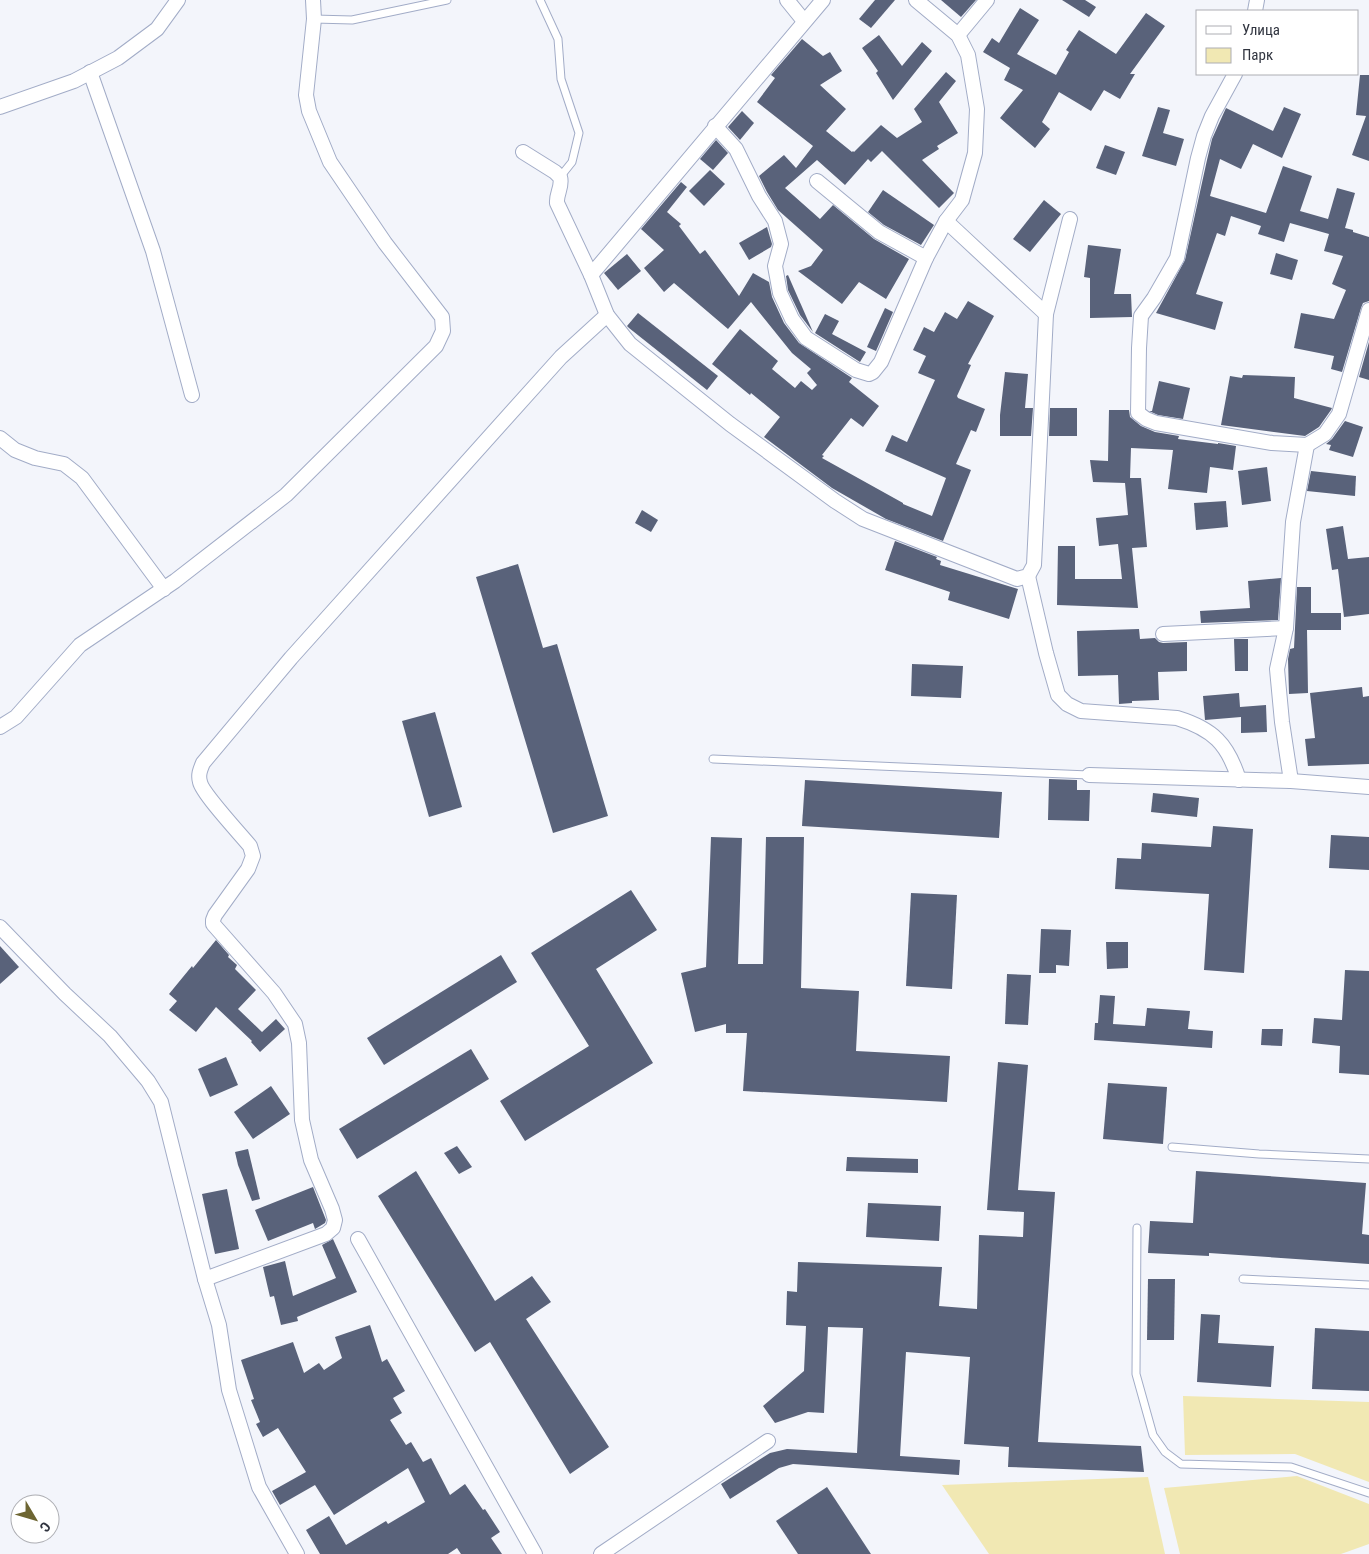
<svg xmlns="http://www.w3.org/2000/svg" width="1369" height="1554" viewBox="0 0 1369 1554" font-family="'Roboto Condensed',sans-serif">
  <rect width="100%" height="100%" fill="#f3f5fb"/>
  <g fill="#f1e8b3">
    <polygon points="1183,1396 1369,1402 1369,1482 1295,1454 1185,1455"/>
    <polygon points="1297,1476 1369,1504 1369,1544 1341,1554 1180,1554 1164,1488"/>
    <polygon points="1148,1477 1165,1554 989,1554 942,1485"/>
  </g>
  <g fill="#59627a">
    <polygon points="875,0 895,0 871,28 859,19"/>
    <polygon points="941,0 976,0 961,17"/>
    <polygon points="1062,0 1085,0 1096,7 1089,17"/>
    <polygon points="1020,8 1039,20 1017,54 1056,75 1069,52 1066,50 1079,30 1116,54 1146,13 1165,26 1130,74 1135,74 1120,99 1104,90 1091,111 1059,92 1042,122 1050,129 1035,148 1000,118 1023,90 1004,80 1010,68 983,52 992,38 999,43"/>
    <polygon points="879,35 902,66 922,42 932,51 893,100 876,73 878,71 862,48"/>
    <polygon points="802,39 823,56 830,52 842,71 820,85 846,109 826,131 852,152 853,151 854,152 881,125 897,138 922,122 914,109 946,72 956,81 939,102 958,133 937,146 939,149 922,160 954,193 939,208 882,151 871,162 868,159 845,185 817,160 785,188 820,219 833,205 874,239 909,259 886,299 859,282 842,304 798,271 811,266 823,250 778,210 767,192 759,176 784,155 796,168 813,146 757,102 775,78 771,75"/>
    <polygon points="1360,75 1369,75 1369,161 1352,155 1366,116 1356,115"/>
    <polygon points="1158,107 1170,110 1163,133 1184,139 1176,166 1142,156"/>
    <polygon points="1284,107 1301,114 1282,158 1253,144 1241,169 1220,159 1210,196 1266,213 1283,166 1312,176 1300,211 1328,219 1337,188 1355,193 1345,228 1353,230 1353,232 1369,237 1369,301 1363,303 1361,308 1342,372 1331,369 1334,356 1294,348 1301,313 1334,319 1346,290 1332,284 1343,256 1324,251 1329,234 1290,223 1284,242 1258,234 1261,226 1231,216 1225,236 1217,233 1196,294 1223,302 1215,330 1156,313 1185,260 1207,160 1212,139 1226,108 1273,131"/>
    <polygon points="742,111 754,123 740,140 728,127"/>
    <polygon points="716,140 728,153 713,170 700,159"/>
    <polygon points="1105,145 1125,152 1116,175 1096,168"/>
    <polygon points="710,170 725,184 704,206 689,191"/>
    <polygon points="681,182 687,187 667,212 681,224 679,226 700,254 705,250 739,296 753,273 769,282 772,297 784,323 799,343 852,378 849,382 879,406 863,427 851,418 822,455 824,456 822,458 903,503 903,504 932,516 946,478 885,451 892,435 907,442 935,380 918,373 926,356 913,350 924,327 934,332 945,312 957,319 968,301 994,316 968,364 971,365 957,396 958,398 985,409 976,432 971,430 956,464 971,470 943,541 886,519 832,488 764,437 780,417 751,393 750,395 712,364 740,329 778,361 772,369 795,388 801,381 812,390 817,385 807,373 811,369 792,353 751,302 728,329 674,283 664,292 644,268 664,250 641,229"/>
    <polygon points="883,190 934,225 921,245 884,225 868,212"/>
    <polygon points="1044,200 1061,214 1030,252 1013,239"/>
    <polygon points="767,227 772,244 771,247 749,260 739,243"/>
    <polygon points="1088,245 1121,249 1114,294 1131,294 1132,317 1090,318 1090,278 1084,277"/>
    <polygon points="1276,253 1298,260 1292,280 1270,274"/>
    <polygon points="627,254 641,271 618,290 604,273"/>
    <polygon points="788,275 813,332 800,315 788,290 786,276"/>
    <polygon points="885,308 893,312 876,351 867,347"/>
    <polygon points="638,313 718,376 707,390 629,328 627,326"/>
    <polygon points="825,314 839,321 832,334 866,352 860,362 815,333"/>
    <polygon points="1369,342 1369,380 1359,377"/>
    <polygon points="1005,372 1028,374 1025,408 1033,408 1031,436 1000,436 1000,415"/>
    <polygon points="1243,375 1295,377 1294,398 1332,408 1331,410 1319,427 1305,436 1221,425 1230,376 1242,378"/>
    <polygon points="1159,381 1190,388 1183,419 1158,415 1149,411 1152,411"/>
    <polygon points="1050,408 1077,408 1077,436 1049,436"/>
    <polygon points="1109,410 1129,410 1130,417 1141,426 1155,432 1179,436 1178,439 1218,444 1218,443 1236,446 1233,470 1210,467 1207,493 1168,489 1173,450 1131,448 1130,478 1141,478 1147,547 1132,548 1138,608 1057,605 1058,546 1075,546 1075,579 1122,579 1118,544 1099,546 1096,518 1128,515 1125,483 1093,482 1090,460 1108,461"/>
    <polygon points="1345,421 1363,427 1353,457 1329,450 1331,445 1326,444 1332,439"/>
    <polygon points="1267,467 1271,501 1242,505 1238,471"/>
    <polygon points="1311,471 1356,476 1355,496 1307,491"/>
    <polygon points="1226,501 1228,527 1196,530 1194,503"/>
    <polygon points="642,510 658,520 651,532 635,523"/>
    <polygon points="1343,526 1348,559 1369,557 1369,614 1344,617 1338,569 1332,570 1326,529"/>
    <polygon points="895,541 937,557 936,559 941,561 940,565 1018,589 1009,619 948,600 950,592 885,570"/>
    <polygon points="518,564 543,648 557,644 608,816 553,833 476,577"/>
    <polygon points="1281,578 1278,620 1201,623 1200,611 1250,608 1248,581"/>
    <polygon points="1297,587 1311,587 1311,613 1341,613 1341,630 1307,630 1308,693 1289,694 1288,659 1290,649 1294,648"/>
    <polygon points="1139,629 1140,639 1155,638 1159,642 1163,643 1187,642 1187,671 1158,672 1159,700 1132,701 1132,703 1119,704 1118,675 1078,676 1077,631"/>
    <polygon points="1234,639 1248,639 1248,671 1235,671"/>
    <polygon points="912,664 963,666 961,698 911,696"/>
    <polygon points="1362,687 1363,697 1369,696 1369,764 1308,766 1305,739 1315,738 1310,693"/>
    <polygon points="1239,693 1240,707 1266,705 1267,732 1241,733 1241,717 1205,720 1203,696"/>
    <polygon points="435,712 462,807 429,817 402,721"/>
    <polygon points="1049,779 1077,780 1077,790 1090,790 1089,821 1048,820"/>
    <polygon points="805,780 1002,792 999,838 802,826"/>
    <polygon points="1153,793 1199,798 1197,817 1151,812"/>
    <polygon points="1213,826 1253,829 1244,973 1204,970 1209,894 1115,889 1117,858 1141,859 1142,843 1211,847"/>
    <polygon points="1331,835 1369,837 1369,870 1329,868"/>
    <polygon points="711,837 742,838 738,964 763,964 766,837 804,837 801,988 859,991 856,1051 950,1056 947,1102 743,1091 747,1033 726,1033 726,1024 695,1032 681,973 706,967"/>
    <polygon points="631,890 657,930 596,969 653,1063 525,1141 500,1101 589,1046 531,953"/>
    <polygon points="911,893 957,895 952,989 906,986"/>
    <polygon points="1041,929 1071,930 1069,966 1056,965 1056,973 1039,973"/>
    <polygon points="216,940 229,955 228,957 237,965 235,969 256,990 238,1009 262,1032 276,1019 285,1029 260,1052 251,1042 252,1041 216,1007 196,1032 169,1010 177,1001 169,994 192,966 193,968"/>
    <polygon points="1106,942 1128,942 1128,968 1107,969"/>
    <polygon points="0,946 19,967 0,984"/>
    <polygon points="501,955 517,982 384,1065 367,1038"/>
    <polygon points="1345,970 1369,971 1369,1075 1339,1073 1340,1046 1312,1043 1314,1018 1342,1020"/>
    <polygon points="1007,974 1031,975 1028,1025 1005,1024"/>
    <polygon points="1100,995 1115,996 1113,1024 1145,1026 1147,1008 1190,1011 1188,1029 1213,1031 1212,1048 1094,1040 1095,1023 1098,1023"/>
    <polygon points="1262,1029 1283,1029 1282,1046 1261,1045"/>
    <polygon points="471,1049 489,1079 357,1159 339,1129"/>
    <polygon points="226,1057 238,1085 210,1097 198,1069"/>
    <polygon points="998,1062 1028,1065 1018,1190 1055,1192 1038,1442 1141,1446 1144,1472 1008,1467 1009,1447 964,1444 970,1357 906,1352 900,1456 960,1460 959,1475 793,1464 779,1468 730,1499 721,1484 770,1453 787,1449 857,1453 863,1328 828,1327 824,1413 808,1412 775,1423 763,1406 804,1371 806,1326 786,1325 787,1291 797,1292 798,1262 942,1267 939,1306 977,1309 979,1235 1023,1237 1024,1212 987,1210"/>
    <polygon points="1108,1083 1167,1087 1163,1144 1103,1139"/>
    <polygon points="271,1086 290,1114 253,1139 234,1112"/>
    <polygon points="457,1146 472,1167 459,1174 444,1153"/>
    <polygon points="248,1149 260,1199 252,1201 238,1165 235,1152"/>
    <polygon points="847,1157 918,1159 918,1173 846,1171"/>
    <polygon points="416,1171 495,1301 532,1276 551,1302 526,1319 609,1447 570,1474 490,1342 475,1352 378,1196"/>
    <polygon points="1196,1171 1366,1183 1362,1234 1369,1235 1369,1264 1209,1253 1209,1256 1148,1253 1150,1221 1193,1223"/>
    <polygon points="313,1187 326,1220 325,1223 315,1229 313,1223 268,1241 255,1210"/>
    <polygon points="227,1189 239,1249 215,1254 202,1194"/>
    <polygon points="868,1203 941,1206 939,1241 866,1237"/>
    <polygon points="333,1239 357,1292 297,1317 298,1321 281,1325 274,1296 270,1297 263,1267 285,1261 293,1296 336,1278 322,1245"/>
    <polygon points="1148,1279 1175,1279 1174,1340 1147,1340"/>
    <polygon points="1201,1314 1220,1315 1218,1343 1274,1346 1271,1387 1197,1382"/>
    <polygon points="370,1325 382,1362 387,1359 405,1391 393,1398 402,1413 390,1420 406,1445 411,1442 423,1462 431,1458 450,1495 465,1484 483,1510 485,1509 500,1532 491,1538 502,1554 461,1554 457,1548 448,1554 320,1554 306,1530 329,1516 346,1545 386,1521 388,1524 425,1502 408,1468 334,1515 315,1485 280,1505 272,1491 306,1472 278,1428 263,1437 256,1424 260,1422 251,1400 254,1399 241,1360 293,1342 304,1373 319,1363 324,1370 342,1358 335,1337"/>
    <polygon points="1315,1328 1369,1331 1369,1391 1312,1389"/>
    <polygon points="827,1487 871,1554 798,1554 776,1521"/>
  </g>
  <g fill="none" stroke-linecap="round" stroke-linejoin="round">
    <defs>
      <g id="lane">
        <polyline points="540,0 558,39 561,79 579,133 572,162 560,177"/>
        <polyline points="314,19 352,20 447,0"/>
        <polyline points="713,759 1089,775"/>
        <polyline points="1172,1147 1259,1154 1369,1159"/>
        <polyline points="1137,1228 1136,1374 1153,1435 1165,1452 1181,1464 1291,1467 1369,1493"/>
        <polyline points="1243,1279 1369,1285"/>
      </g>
      <g id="street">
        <polyline points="787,0 804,21"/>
        <polyline points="1255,11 1257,0"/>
        <polyline points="958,35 987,0"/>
        <polyline points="90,72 153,251 192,395"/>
        <polyline points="1235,74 1212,116 1204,136 1198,158 1177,258 1154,298 1141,316 1139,348 1138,413 1146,419 1156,423 1272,443 1307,445 1325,434 1339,414 1369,310"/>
        <polyline points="0,107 74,81 118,58 157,29 178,0"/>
        <polyline points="715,126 736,149 759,196 775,221 781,244 775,266 780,293 792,319 806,338 856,370 869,374 873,372 881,362 926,258 946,221 962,200 975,153 977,109 968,55 958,35 916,0"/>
        <path d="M 523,152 L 555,172 L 560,177 C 563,186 556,194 557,203 L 591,275 L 607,315 L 630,344 L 730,424 L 835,501 L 863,519 L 1017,579 L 1028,576 L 1034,565 L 1046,314 L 1070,219"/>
        <polyline points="817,181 879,232 926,258"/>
        <polyline points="946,221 1046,314"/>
        <polyline points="591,275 823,0"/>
        <polyline points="0,438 15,450 35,458 64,464 82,478 164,589"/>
        <path d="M 1028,576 L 1046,653 L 1058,695 L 1067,704 L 1081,711 L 1177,718 C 1213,729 1228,744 1239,780"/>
        <polyline points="1163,634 1286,628"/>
        <polyline points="0,727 16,717 80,645 175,581 286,495 436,346 443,331 442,317 385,243 330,162 309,111 306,95 314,19 313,0"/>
        <polyline points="1089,775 1291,781 1369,787"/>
        <polyline points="1291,781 1282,722 1277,669 1286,628 1293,522 1307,445"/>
        <polyline points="0,927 65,994 110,1036 148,1081 161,1102 205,1279 219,1325 229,1390 259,1487 297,1554"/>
        <polyline points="358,1239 535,1554"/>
        <path d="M 205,1279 L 326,1234 L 333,1228 L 335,1220 L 332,1209 L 311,1160 L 302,1120 L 299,1043 L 295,1024 L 274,993 L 213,924 L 213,920 L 215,915 L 248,869 L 253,856 L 250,846 C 241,835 202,793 200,782 C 198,775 200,770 203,763 L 291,658 L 561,357 L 607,315"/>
        <polyline points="601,1554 768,1441"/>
      </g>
    </defs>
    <use href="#lane" stroke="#a2acc7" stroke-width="9"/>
    <use href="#street" stroke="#a2acc7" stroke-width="16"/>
    <use href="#lane" stroke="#fff" stroke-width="7"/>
    <use href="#street" stroke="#fff" stroke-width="14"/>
  </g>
  <rect x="1196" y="10" width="162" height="65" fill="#ffffff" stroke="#adaeb3"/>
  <rect x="1206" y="26" width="25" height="8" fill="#ffffff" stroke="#adaeb3"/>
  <text x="1242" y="35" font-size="15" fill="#313540">Улица</text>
  <rect x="1206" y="48" width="25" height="15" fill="#f1e8b3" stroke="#adaeb3"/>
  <text x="1242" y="60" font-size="15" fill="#313540">Парк</text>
  <g transform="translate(35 1519) rotate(128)"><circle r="24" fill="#ffffff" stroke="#adaeb3"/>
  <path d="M0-4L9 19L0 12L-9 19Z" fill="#6d6532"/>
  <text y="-8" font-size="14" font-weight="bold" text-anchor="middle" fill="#313540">С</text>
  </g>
</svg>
